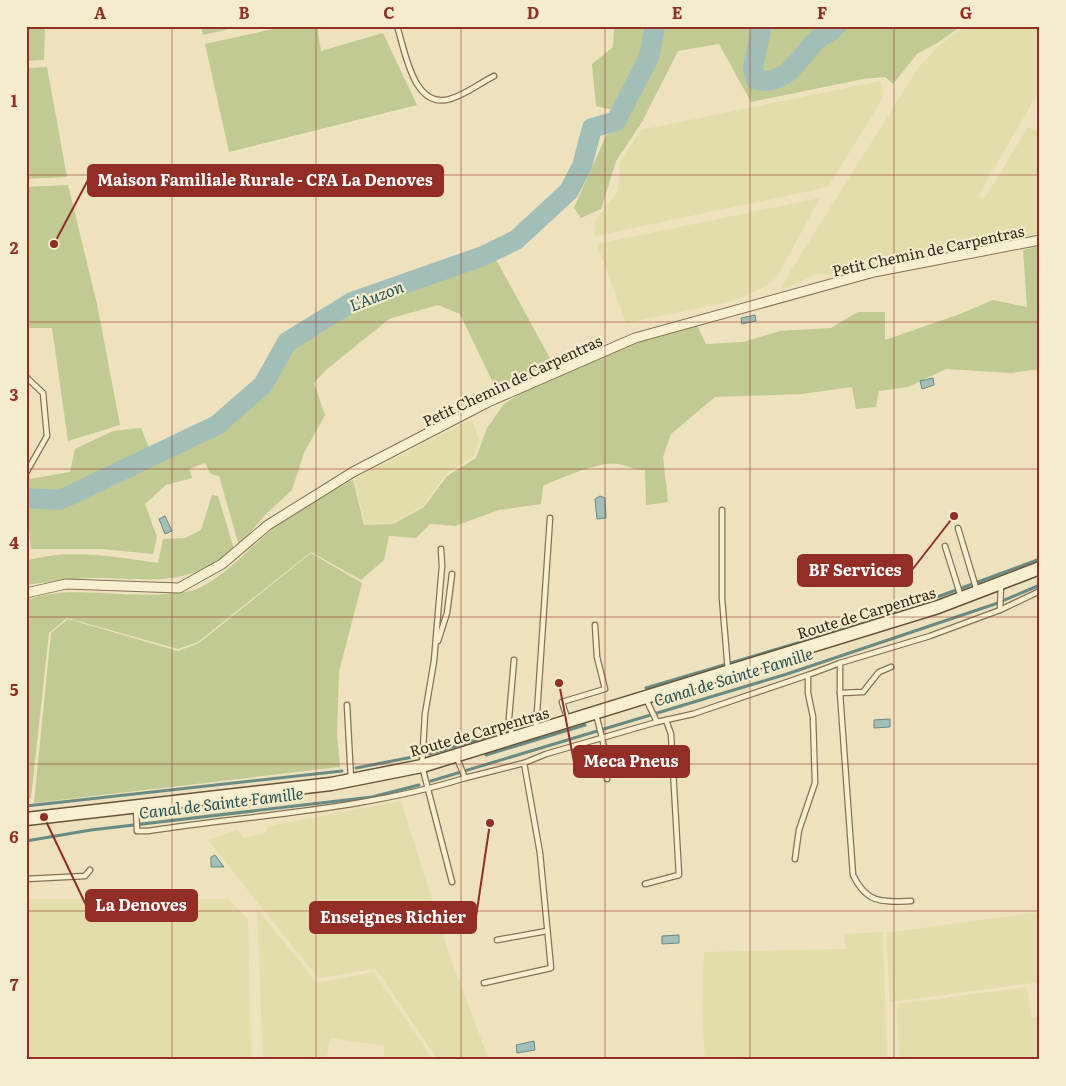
<svg xmlns="http://www.w3.org/2000/svg" width="1066" height="1086" viewBox="0 0 1066 1086" font-family="Literata,serif">
  <rect width="100%" height="100%" fill="#ede2bd"/>
  <g fill="#e2ddaa">
    <polygon points="966,26 1040,26 1040,89 978,196 985,198 1028,127 1040,132 1040,233 837,275 817,274 781,291 785,280 918,68 941,44"/>
    <polygon points="881,81 883,93 878,106 828,187 595,236 594,222 618,191 620,162 641,130"/>
    <polygon points="820,198 777,277 766,286 733,301 626,323 597,244"/>
    <polygon points="472,419 479,441 474,456 446,474 423,506 392,523 365,524 354,479"/>
    <polygon points="1040,686 1040,787 1037,787"/>
    <polygon points="401,801 449,954 489,1060 438,1060 376,969 318,978 208,840 238,830 244,838 264,834 269,826"/>
    <polygon points="26,899 228,899 248,919 251,1060 26,1060"/>
    <polygon points="257,909 317,983 374,972 433,1060 383,1060 385,1046 331,1038 326,1060 263,1060"/>
    <polygon points="1040,912 1040,982 890,1002 886,933"/>
    <polygon points="883,932 887,1060 705,1060 702,1006 704,952 846,949 844,934"/>
    <polygon points="1027,987 1032,1018 1040,1017 1040,1060 899,1060 897,1004"/>
  </g>
  <g fill="#c0ca92">
    <polygon points="26,26 45,26 44,60 26,61"/>
    <polygon points="201,26 242,26 203,35"/>
    <polygon points="287,26 317,26 321,51 383,33 417,105 229,152 205,44"/>
    <polygon points="614,26 961,26 939,42 917,54 893,84 885,77 863,79 751,102 719,44 678,51 642,122 616,161 601,209 581,218 574,208 617,111 596,106 592,64 613,47"/>
    <polygon points="47,67 67,177 26,179 26,68"/>
    <polygon points="68,185 97,304 120,425 68,441 52,328 26,328 26,187"/>
    <path d="M 1040,246 L 1040,369 L 1011,373 L 946,369 L 908,387 L 879,391 L 876,407 L 856,409 L 852,387 L 802,394 L 715,397 L 671,434 L 663,457 L 668,502 L 646,505 L 645,470 C 635,470 628,466 618,464 C 601,460 559,479 543,486 L 541,504 L 499,510 L 455,526 L 430,524 L 416,538 L 389,536 L 384,560 L 361,580 L 311,552 L 198,642 L 178,649 L 67,618 L 49,633 L 31,798 L 26,799 L 26,600 C 73,583 124,600 173,593 C 181,592 191,592 199,588 C 223,577 241,557 261,539 C 289,515 319,497 353,480 L 364,525 L 393,524 L 424,507 L 447,476 L 476,458 L 487,428 L 504,404 L 537,383 L 630,345 L 697,325 L 706,344 L 743,342 L 780,331 L 831,328 L 858,312 L 885,312 L 885,340 L 960,314 L 993,300 L 1027,307 L 1023,250 Z"/>
    <polygon points="491,255 498,263 552,362 496,389 460,314 438,305 389,319 326,370 314,383 325,415 304,453 292,490 265,515 239,546 219,476 211,474 205,463 189,469 192,478 166,485 145,504 157,537 153,554 101,549 31,549 26,503 26,463 30,479 70,472 75,449 113,431 141,428 154,460 219,430 266,389 290,347 355,308"/>
    <path d="M 212,495 L 218,496 L 234,549 C 184,589 154,578 95,578 C 72,578 49,582 26,585 L 26,561 C 68,548 116,557 158,563 L 163,539 L 185,538 L 201,530 Z"/>
    <polygon points="311,553 362,583 339,672 337,735 340,767 34,803 51,633 68,619 178,651 199,643"/>
  </g>
  <g fill="#a1beb8" stroke="#698b85">
    <polygon points="755,315 756,321 742,324 741,318"/>
    <polygon points="933,378 934,385 922,389 920,381"/>
    <polygon points="600,496 605,498 606,518 597,519 595,499"/>
    <polygon points="165,516 172,531 165,534 159,519"/>
    <polygon points="890,719 890,727 874,728 874,720"/>
    <polygon points="215,855 224,867 211,867 211,857"/>
    <polygon points="679,935 679,943 662,944 662,936"/>
    <polygon points="534,1041 535,1050 517,1053 516,1045"/>
  </g>
  <g fill="none" stroke-linecap="round" stroke-linejoin="round">
    <g stroke="#698b85" stroke-width="3">
      <polyline points="646,688 875,620 1040,559"/>
      <polyline points="429,754 528,725"/>
      <polyline points="486,755 585,725"/>
      <polyline points="356,768 418,756"/>
      <polyline points="431,781 787,674 995,604 1040,585"/>
      <polyline points="26,806 342,771"/>
      <polyline points="26,841 91,830 372,797 419,785"/>
    </g>
    <g stroke="#a1beb8" stroke-width="20">
      <path d="M 762,26 L 753,67 L 756,80 C 788,86 798,58 817,40 C 823,34 832,33 836,26"/>
      <polyline points="26,498 60,500 217,425 263,385 287,342 352,302 483,256 516,240 569,191 582,166 592,128 616,121 649,57 655,26"/>
    </g>
    <defs>
      <g id="lane">
        <path d="M 397,26 C 405,50 413,110 450,99 C 465,95 480,83 494,76"/>
        <polyline points="26,377 43,393 47,436 26,473"/>
        <polyline points="722,510 722,598 728,671"/>
        <polyline points="958,528 977,591"/>
        <polyline points="945,546 961,597"/>
        <polyline points="441,549 442,566 434,661 425,714 422,766 452,882"/>
        <polyline points="1000,610 1040,591"/>
        <polyline points="438,641 447,613 452,574"/>
        <polyline points="840,693 863,692 879,672 891,667"/>
        <polyline points="646,699 657,722 693,714 808,675"/>
        <polyline points="347,705 351,779"/>
        <polyline points="596,714 604,746 607,779"/>
        <polyline points="568,721 562,702 605,689 597,657 595,625"/>
        <polyline points="536,728 550,518"/>
        <polyline points="512,736 509,718 514,660"/>
        <polyline points="457,758 465,778 524,763 540,853 551,968 484,983"/>
        <polyline points="524,763 546,754 657,722"/>
        <path d="M 136,808 L 137,831 L 148,831 C 253,815 363,810 465,778"/>
        <polyline points="795,859 799,830 815,783 813,717 808,693 808,675 840,663"/>
        <polyline points="26,879 85,876 90,870"/>
        <polyline points="645,884 679,875 671,734 666,720"/>
        <path d="M 911,901 C 882,902 867,904 853,875 L 840,693 L 840,663 L 930,636 L 1000,610 L 1001,585"/>
        <polyline points="497,940 547,931"/>
      </g>
      <polyline id="street" points="26,593 66,584 179,588 222,564 268,525 353,472 488,402 635,338 874,272 1040,240"/>
      <polyline id="secondary" points="26,819 331,784 422,766 938,607 1040,568"/>
    </defs>
    <use href="#lane" stroke="#847256" stroke-width="7"/>
    <use href="#street" stroke="#847256" stroke-width="11"/>
    <use href="#secondary" stroke="#66533a" stroke-width="15"/>
    <use href="#lane" stroke="#f8efd0" stroke-width="4.5"/>
    <use href="#street" stroke="#f8efd0" stroke-width="9"/>
    <use href="#secondary" stroke="#f8efd0" stroke-width="12"/>
  </g>
  <path fill="none" stroke="#932e27" stroke-width="1" stroke-opacity="0.55" d="M 172,26 L 172,1060M 316,26 L 316,1060M 461,26 L 461,1060M 605,26 L 605,1060M 750,26 L 750,1060M 894,26 L 894,1060M 26,175 L 1040,175M 26,322 L 1040,322M 26,469 L 1040,469M 26,617 L 1040,617M 26,764 L 1040,764M 26,911 L 1040,911"/>
  <g text-anchor="middle" dominant-baseline="central" stroke-width="4.5" stroke-linejoin="round" paint-order="stroke">
    <g font-size="15" fill="#34291b" stroke="#f4eccc">
      <text transform="translate(928 250) rotate(-12)">Petit Chemin de Carpentras</text>
      <text transform="translate(512 380) rotate(-25)">Petit Chemin de Carpentras</text>
      <text transform="translate(866 612) rotate(-17)">Route de Carpentras</text>
      <text transform="translate(479 731) rotate(-16)">Route de Carpentras</text>
    </g>
    <g font-size="16" font-style="italic" fill="#2a5353" stroke="#f4eccc">
      <text transform="translate(376 295) rotate(-21)">L'Auzon</text>
      <text transform="translate(733 676) rotate(-17)">Canal de Sainte Famille</text>
      <text transform="translate(221 802) rotate(-7)">Canal de Sainte Famille</text>
    </g>
  </g>
  <path fill="none" stroke="#932e27" stroke-width="2" d="M54 244L88 180M954 516L912 570M559 683L574 762M44 817L86 905M490 823L476 917"/>
  <g fill="#932e27" stroke="#f4eccc" stroke-width="2">
    <circle cx="54" cy="244" r="5"/>
    <circle cx="954" cy="516" r="5"/>
    <circle cx="559" cy="683" r="5"/>
    <circle cx="44" cy="817" r="5"/>
    <circle cx="490" cy="823" r="5"/>
  </g>
  <g fill="#932e27" stroke="#932e27" stroke-width="2">
    <rect x="88" y="165" width="355" height="31" rx="5"/>
    <rect x="798" y="555" width="114" height="31" rx="5"/>
    <rect x="574" y="746" width="115" height="31" rx="5"/>
    <rect x="86" y="890" width="111" height="31" rx="5"/>
    <rect x="310" y="902" width="166" height="31" rx="5"/>
  </g>
  <g font-size="16" text-anchor="middle" font-weight="bold" fill="#fff">
    <text x="265" y="186">Maison Familiale Rurale - CFA La Denoves</text>
    <text x="855" y="576">BF Services</text>
    <text x="631" y="767">Meca Pneus</text>
    <text x="141" y="911">La Denoves</text>
    <text x="393" y="923">Enseignes Richier</text>
  </g>
  <rect width="1066" height="1086" fill="none" stroke="#f4eccc" stroke-width="55"/>
  <rect x="28" y="28" width="1010" height="1030" fill="none" stroke="#932e27" stroke-width="2"/>
  <g font-size="16" text-anchor="middle" font-weight="bold" fill="#932e27">
    <text x="100" y="19">A</text>
    <text x="244" y="19">B</text>
    <text x="389" y="19">C</text>
    <text x="533" y="19">D</text>
    <text x="677" y="19">E</text>
    <text x="822" y="19">F</text>
    <text x="966" y="19">G</text>
    <text x="14" y="107">1</text>
    <text x="14" y="254">2</text>
    <text x="14" y="401">3</text>
    <text x="14" y="549">4</text>
    <text x="14" y="696">5</text>
    <text x="14" y="843">6</text>
    <text x="14" y="991">7</text>
  </g>
</svg>
